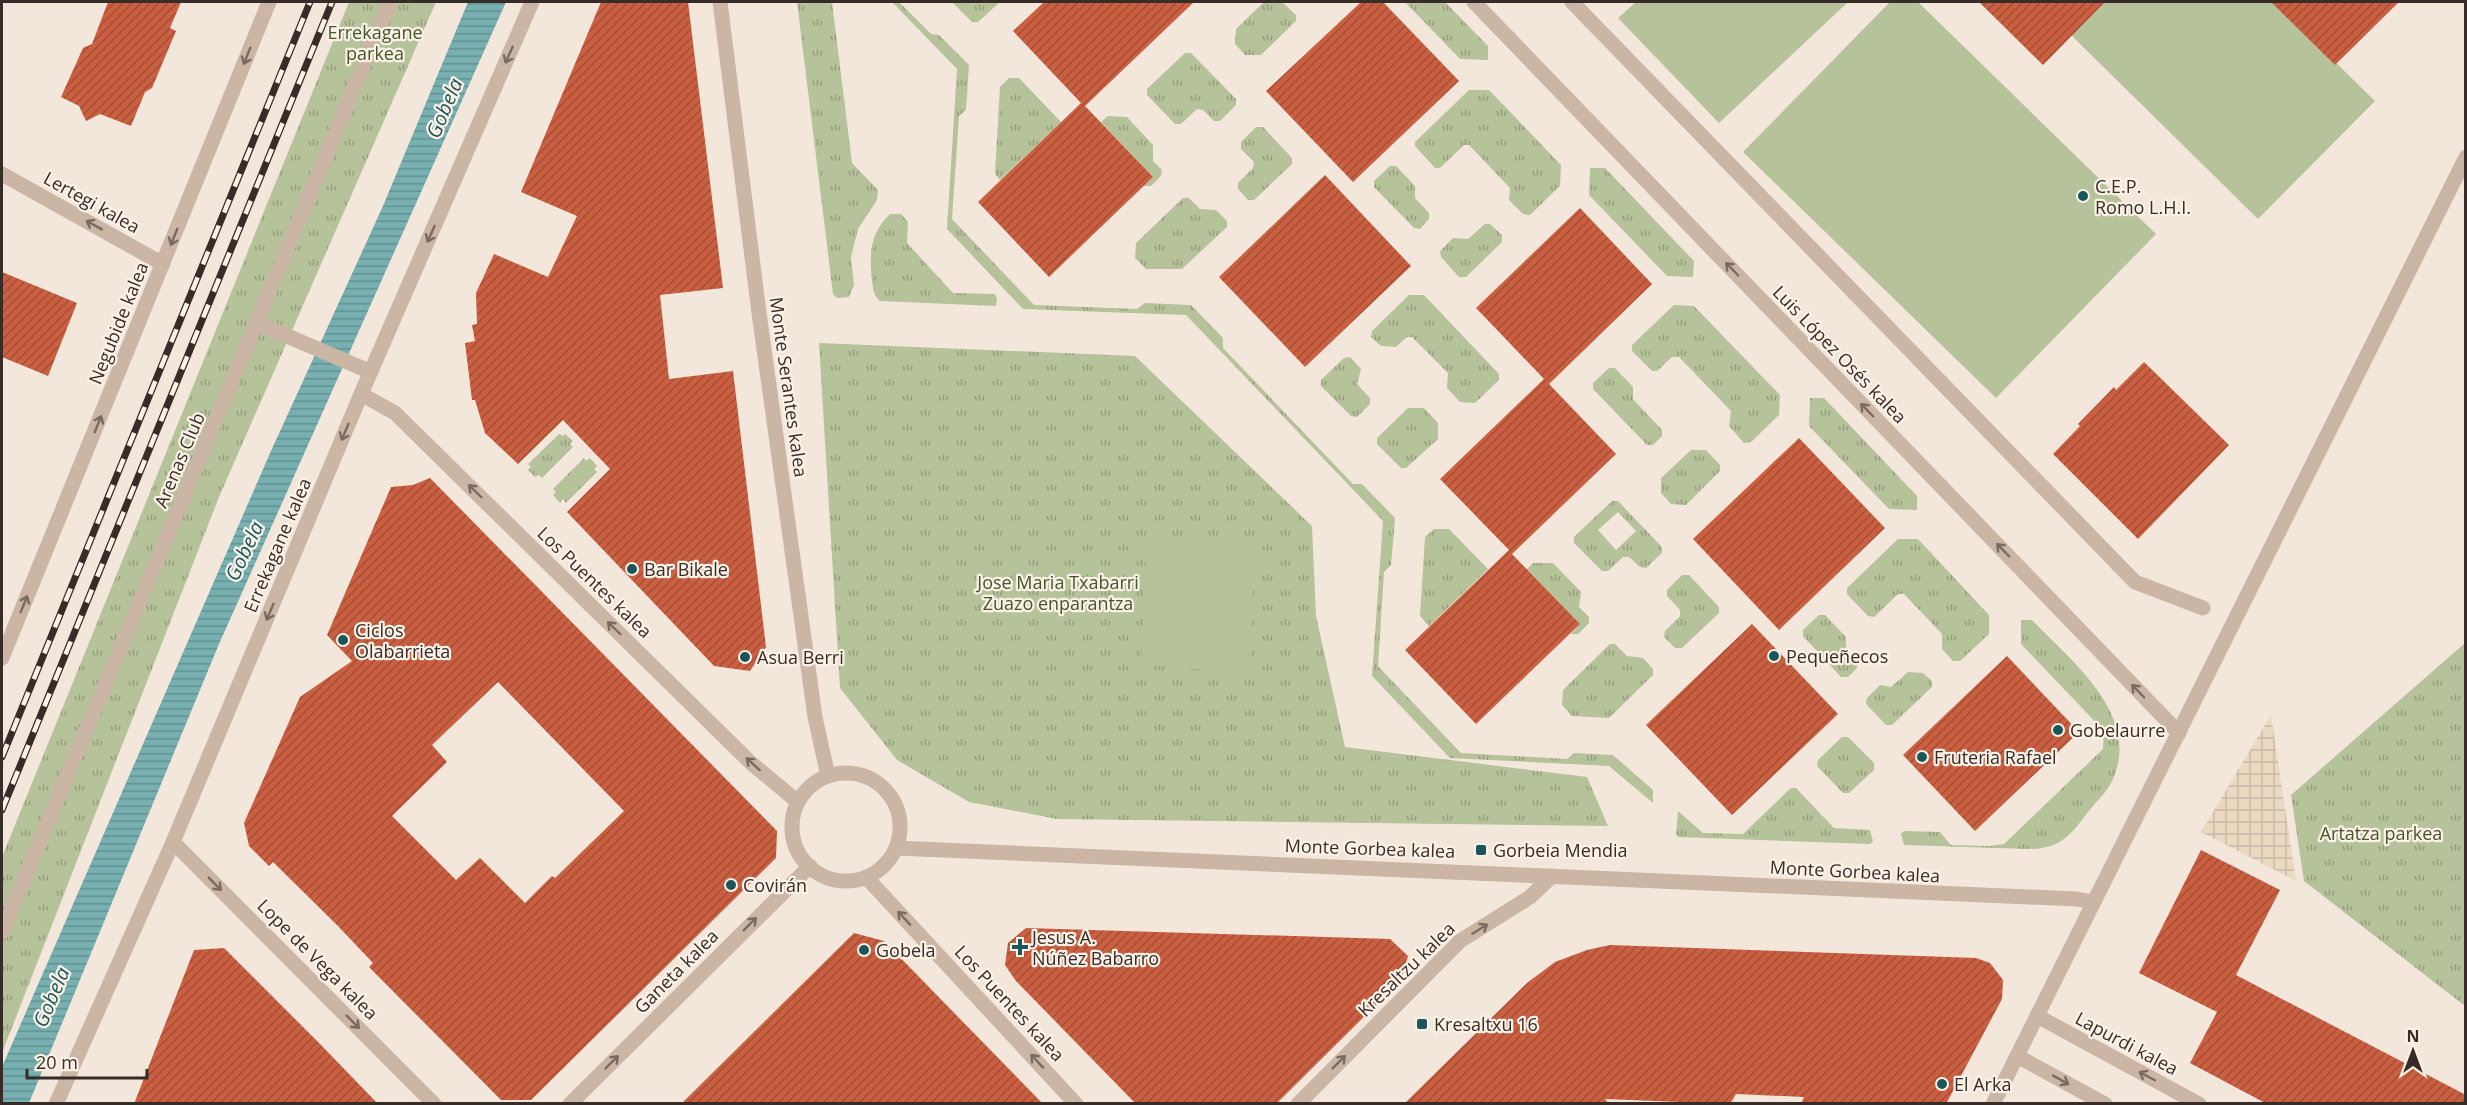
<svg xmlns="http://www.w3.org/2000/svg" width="2467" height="1105" viewBox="0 0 2467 1105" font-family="'Open Sans',sans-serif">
  <defs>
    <pattern id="grass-tufts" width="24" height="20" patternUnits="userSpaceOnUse" patternTransform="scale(1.5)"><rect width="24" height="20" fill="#b6c29a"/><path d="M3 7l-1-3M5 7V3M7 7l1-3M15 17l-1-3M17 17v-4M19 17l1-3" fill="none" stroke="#959e7e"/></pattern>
    <pattern id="plaza-grid" width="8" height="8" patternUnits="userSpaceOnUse" patternTransform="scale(1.5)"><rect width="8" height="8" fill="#ebd8c1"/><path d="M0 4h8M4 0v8" fill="none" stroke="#cabaa6"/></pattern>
    <pattern id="water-rules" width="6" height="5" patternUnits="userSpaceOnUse" patternTransform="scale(1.5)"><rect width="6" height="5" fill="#78b0b1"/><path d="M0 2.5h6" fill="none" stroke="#638f90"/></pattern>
    <pattern id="building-hatch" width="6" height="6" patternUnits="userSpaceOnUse" patternTransform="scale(1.5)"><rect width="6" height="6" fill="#ca5f41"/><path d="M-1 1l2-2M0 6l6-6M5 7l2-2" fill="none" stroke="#a54f36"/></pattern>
  </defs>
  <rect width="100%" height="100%" fill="#f3e7db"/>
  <g fill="url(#grass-tufts)" fill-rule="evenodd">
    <polygon points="349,2 436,2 219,497 2,1053 2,857"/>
    <polygon points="797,2 832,2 852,163 878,190 877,200 858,229 851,257 854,285 849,297 837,298 833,294"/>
    <polygon points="892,2 899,2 931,34 939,35 969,65 966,110 959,116 952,219 1034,305 1137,309 1145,303 1191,305 1223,338 1223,348 1353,484 1362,484 1395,518 1391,565 1384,572 1378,666 1461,753 1567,759 1574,753 1613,755 1653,790 1653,803 1609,766 1450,758 1372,676 1383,521 1186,315 1023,309 947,229 957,69"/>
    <polygon points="952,2 1000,2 978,22 972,22"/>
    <polygon points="1264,2 1282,2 1296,15 1296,21 1261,55 1245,55 1235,44 1236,29"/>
    <polygon points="1405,2 1445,2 1488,46 1488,60 1460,59"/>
    <polygon points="1185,53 1191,53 1236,99 1236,105 1220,121 1214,121 1203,110 1197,109 1181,124 1175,124 1147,95 1147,89"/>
    <polygon points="1009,78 1019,78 1061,122 1000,180 995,174 1000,87"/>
    <polygon points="1469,90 1489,90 1561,165 1560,186 1530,215 1523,214 1509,200 1510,188 1469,145 1464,145 1440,168 1435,168 1415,146 1415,142"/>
    <polygon points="1108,116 1127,117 1153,145 1153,161 1162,170 1161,176 1151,186 1143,186 1153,177 1101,122"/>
    <polygon points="1256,127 1263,127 1292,158 1292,164 1254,200 1248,200 1238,189 1238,183 1253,168 1254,162 1241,149 1241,142"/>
    <polygon points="1390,166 1396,166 1415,186 1415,198 1429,213 1429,219 1420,229 1414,228 1374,187 1374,181"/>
    <polygon points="1590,168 1605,168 1694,261 1693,277 1667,276 1589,195"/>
    <polygon points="1183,198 1189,198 1200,209 1216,210 1227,221 1227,227 1182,269 1146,269 1135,258 1136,243"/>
    <path d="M 890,214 L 901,214 L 908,222 L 907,243 L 953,293 L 994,294 L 997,298 L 996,306 L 880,301 C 873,295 873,289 872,280 C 869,254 870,233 890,214 Z"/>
    <polygon points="1485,224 1490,224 1502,235 1502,242 1466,277 1459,277 1441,257 1440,251 1453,238 1468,239"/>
    <polygon points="1409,295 1424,295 1499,374 1499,380 1475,403 1460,402 1447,388 1448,373 1412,337 1407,337 1396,347 1381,346 1371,337 1372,331"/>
    <polygon points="1674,305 1694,306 1780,395 1779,415 1751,442 1744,443 1729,426 1731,411 1679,357 1672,357 1657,371 1652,371 1632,351 1632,345"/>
    <polygon points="819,343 1135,356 1312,526 1316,616 1345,747 1587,777 1608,826 1057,819 969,802 897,760 840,688"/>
    <polygon points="1350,357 1361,369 1357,384 1370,398 1370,404 1357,417 1351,416 1321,386 1321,380 1344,358"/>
    <polygon points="1609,368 1615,368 1633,387 1633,399 1662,430 1662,436 1653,445 1647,445 1593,389 1593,383"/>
    <polygon points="1810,398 1824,398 1917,496 1917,510 1889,509 1809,426"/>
    <polygon points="1408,408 1424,408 1438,423 1438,439 1406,468 1401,468 1377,444 1377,438"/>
    <polygon points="559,434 563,436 565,434 573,441 570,444 573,447 542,478 539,475 535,477 528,470 531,467 528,464"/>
    <polygon points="1691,450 1706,450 1720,465 1720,471 1686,505 1671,504 1661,493 1661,478"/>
    <polygon points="584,458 586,461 590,458 597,466 594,469 597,472 566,503 563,499 560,503 553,495 556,492 553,489"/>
    <path d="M 1612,501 L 1618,501 L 1662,547 L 1662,553 L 1646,568 L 1640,567 L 1629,557 L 1623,557 L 1608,571 L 1602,571 L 1574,543 L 1574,537 ZM 1618,512 L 1636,531 L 1616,550 L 1598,530 Z"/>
    <polygon points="1434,529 1449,529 1488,569 1429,626 1420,616 1425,537"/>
    <polygon points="1898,539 1918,539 1989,615 1989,634 1960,661 1953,661 1942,649 1942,634 1904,594 1898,594 1874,617 1868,616 1847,594 1847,588"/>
    <polygon points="1533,563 1553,563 1581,592 1579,607 1589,617 1589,623 1578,634 1571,634 1580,624 1527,569"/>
    <polygon points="1682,575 1689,575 1719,607 1719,613 1682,648 1675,648 1664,637 1665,631 1680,616 1680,610 1667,596 1667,590"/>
    <polygon points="1819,615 1825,615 1846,637 1846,650 1858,662 1857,668 1848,677 1841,677 1803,636 1803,630"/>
    <path d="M 2021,620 L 2032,620 C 2071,661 2141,714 2113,779 C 2108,791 2096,802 2088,812 C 2071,835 2060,849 2029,849 L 1904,845 L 1901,834 L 1904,831 L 1940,832 L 1951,845 L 1989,846 L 2004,844 L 2103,749 L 2104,731 L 2021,644 Z"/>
    <polygon points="2465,643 2465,1006 2304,881 2291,795"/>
    <polygon points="1610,644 1615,644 1627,656 1643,658 1653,669 1653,675 1609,718 1572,716 1562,705 1563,690"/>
    <polygon points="1908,672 1923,673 1932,681 1932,687 1892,725 1886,725 1866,704 1867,698 1880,685 1891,687"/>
    <polygon points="1842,737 1848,737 1874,763 1874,770 1849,793 1843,793 1817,766 1818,760"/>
    <polygon points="1791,788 1796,788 1834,828 1870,830 1873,841 1870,844 1678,837 1676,834 1678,811 1703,833 1743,834"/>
  </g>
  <g fill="#b6c29a">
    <polygon points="1636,2 1848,2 1719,123 1618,18"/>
    <polygon points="1890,2 1918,2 2156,234 1996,398 1743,152"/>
    <polygon points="2105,2 2274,2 2375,101 2258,219 2071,35"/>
    <polygon points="1146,541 1255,546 1249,674 1141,664"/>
  </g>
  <polygon fill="url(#plaza-grid)" points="2271,715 2296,881 2201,832"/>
  <polygon fill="url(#water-rules)" points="468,2 506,2 219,644 29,1103 2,1104 2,1067 271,451 383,206"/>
  <g fill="url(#building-hatch)" fill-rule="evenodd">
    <polygon points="108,2 181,2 170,28 176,31 152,88 145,92 131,126 100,114 86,121 79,106 61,97 83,48 92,44"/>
    <polygon points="601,2 688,2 723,288 660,295 669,379 733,371 766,647 750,671 714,666 567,512 610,469 563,420 518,464 485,433 475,400 472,400 465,343 475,341 472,325 477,324 476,293 494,254 548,277 577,216 521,192"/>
    <polygon points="1044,2 1194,2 1085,106 1153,177 1049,277 978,202 1081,103 1013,31"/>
    <polygon points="1361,2 1383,2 1459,81 1353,182 1266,91"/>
    <polygon points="1979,2 2105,2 2043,65"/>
    <polygon points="2271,2 2399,2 2335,65"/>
    <polygon points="1325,175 1411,266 1305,367 1219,277"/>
    <polygon points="1580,208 1652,284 1549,384 1616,454 1512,554 1580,624 1476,724 1405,650 1509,550 1440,479 1544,379 1476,308"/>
    <polygon points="2,272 77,303 48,376 2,357"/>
    <polygon points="2144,362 2229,445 2138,539 2053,454 2080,426 2078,424 2114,387 2116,390"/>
    <polygon points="1799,438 1885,528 1779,630 1693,539"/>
    <path d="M 430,478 L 777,831 L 776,858 L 531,1100 L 501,1100 L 369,967 L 373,963 L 337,925 L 273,862 L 269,866 L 249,846 L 244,823 L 300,697 L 352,661 L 327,635 L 391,487 L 413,485 ZM 498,682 L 624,811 L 555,878 L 552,876 L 525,903 L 480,858 L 456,880 L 392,816 L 447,762 L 432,745 Z"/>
    <polygon points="1752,624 1838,714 1732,815 1646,725"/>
    <polygon points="2007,656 2079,732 1975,831 1903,755"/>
    <polygon points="2201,850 2280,890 2236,975 2466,1095 2466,1104 2267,1104 2190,1063 2217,1012 2139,973"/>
    <polygon points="1026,928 1390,939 1408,956 1402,977 1392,989 1276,1104 1136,1104 1016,981 1005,965 1008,943"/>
    <polygon points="854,933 884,941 1043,1104 681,1104"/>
    <polygon points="1610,945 1976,958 1990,963 2003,980 2002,999 1946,1104 1801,1104 1804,1097 1736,1094 1730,1104 1605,1099 1609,1104 1404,1104 1527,983 1555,962 1587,950"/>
    <polygon points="224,948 321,1045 378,1104 134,1104 194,950"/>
  </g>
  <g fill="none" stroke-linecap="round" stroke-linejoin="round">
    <g stroke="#cbb6a6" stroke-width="15">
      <polyline points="1572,2 2135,582 2203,608"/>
      <polyline points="257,323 371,372"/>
      <polyline points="2,932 390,2"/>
    </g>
    <g stroke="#cbb6a6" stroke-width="15">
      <polyline points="720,2 759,313 815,717 828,776"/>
      <polyline points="1474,2 2179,733"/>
      <polyline points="2,174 163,264"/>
      <polyline points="361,394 395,413 751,763 798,802"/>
      <polyline points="2,658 269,2"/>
      <circle cx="846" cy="827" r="54"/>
      <polyline points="173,842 434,1104"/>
      <polyline points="896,848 2077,899 2093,902"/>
      <polyline points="866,877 1076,1104"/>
      <polyline points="2037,1016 2199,1104"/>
      <polyline points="2017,1056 2105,1104"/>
      <polyline points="56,1104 173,842 361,394 532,2"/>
      <polyline points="570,1104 810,866"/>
      <polyline points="1298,1104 1460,941 1530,897 1552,876"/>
    </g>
    <polyline stroke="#cbb6a6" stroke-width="15" points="1993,1104 2466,157"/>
    <defs>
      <g id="rail">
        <polyline points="2,757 310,2"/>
        <polyline points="2,810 332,2"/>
      </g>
    </defs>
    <use href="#rail" stroke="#372c27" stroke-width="7"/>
    <use href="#rail" stroke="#faf1e7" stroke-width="4.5" stroke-dasharray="14" stroke-linecap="butt"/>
  </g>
  <defs><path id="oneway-shaft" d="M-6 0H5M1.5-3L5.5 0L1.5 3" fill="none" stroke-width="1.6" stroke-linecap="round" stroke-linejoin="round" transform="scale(1.5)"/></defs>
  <g stroke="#7a6a60">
    <use href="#oneway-shaft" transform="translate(509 55) rotate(114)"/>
    <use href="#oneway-shaft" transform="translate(247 56) rotate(112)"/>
    <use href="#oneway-shaft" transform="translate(94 225) rotate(-151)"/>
    <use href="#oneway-shaft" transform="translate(431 234) rotate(114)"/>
    <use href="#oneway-shaft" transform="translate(174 237) rotate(112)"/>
    <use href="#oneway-shaft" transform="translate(1732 269) rotate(-134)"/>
    <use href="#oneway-shaft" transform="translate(1867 410) rotate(-134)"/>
    <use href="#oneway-shaft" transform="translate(98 424) rotate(-68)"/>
    <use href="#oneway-shaft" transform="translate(345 432) rotate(113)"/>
    <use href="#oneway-shaft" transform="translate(475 491) rotate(-136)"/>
    <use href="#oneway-shaft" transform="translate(2003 550) rotate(-134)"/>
    <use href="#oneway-shaft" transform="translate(24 604) rotate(-68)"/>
    <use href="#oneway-shaft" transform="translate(270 612) rotate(113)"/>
    <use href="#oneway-shaft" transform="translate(614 628) rotate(-136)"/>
    <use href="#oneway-shaft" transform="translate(2138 691) rotate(-134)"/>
    <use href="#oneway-shaft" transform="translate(753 764) rotate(-138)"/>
    <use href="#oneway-shaft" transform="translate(215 884) rotate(45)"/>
    <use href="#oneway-shaft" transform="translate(904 918) rotate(-133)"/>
    <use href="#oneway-shaft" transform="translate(750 924) rotate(-45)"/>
    <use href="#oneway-shaft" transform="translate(1480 929) rotate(-32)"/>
    <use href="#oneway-shaft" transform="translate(353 1022) rotate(45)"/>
    <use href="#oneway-shaft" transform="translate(1037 1061) rotate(-133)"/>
    <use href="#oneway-shaft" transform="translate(612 1062) rotate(-45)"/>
    <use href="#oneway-shaft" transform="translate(1339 1062) rotate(-45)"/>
    <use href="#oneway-shaft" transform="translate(2147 1076) rotate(-152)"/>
    <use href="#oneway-shaft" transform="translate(2061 1080) rotate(29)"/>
  </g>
  <g fill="#1b575a" stroke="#faf1e7" stroke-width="2">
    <circle cx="2083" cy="196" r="6"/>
    <circle cx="632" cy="569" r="6"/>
    <circle cx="343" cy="640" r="6"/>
    <circle cx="1774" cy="656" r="6"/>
    <circle cx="745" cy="657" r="6"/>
    <circle cx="2058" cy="730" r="6"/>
    <circle cx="1922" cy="757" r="6"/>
    <rect x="1475" y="844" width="12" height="12" rx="3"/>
    <circle cx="731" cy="885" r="6"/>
    <path d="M1017 938h6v6h6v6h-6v6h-6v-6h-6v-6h6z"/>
    <circle cx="864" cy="950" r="6"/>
    <rect x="1416" y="1018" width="12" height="12" rx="3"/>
    <circle cx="1942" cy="1084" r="6"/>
  </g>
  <g text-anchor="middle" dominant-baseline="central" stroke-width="4.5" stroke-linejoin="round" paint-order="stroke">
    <g font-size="18" fill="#47562a" stroke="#faf1e7">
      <text x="375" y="32">Errekagane<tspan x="375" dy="21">parkea</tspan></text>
      <text x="1058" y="582">Jose Maria Txabarri<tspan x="1058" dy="21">Zuazo enparantza</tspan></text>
      <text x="2381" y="833">Artatza parkea</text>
    </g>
    <g font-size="18" fill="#372c27" stroke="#faf1e7" text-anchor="start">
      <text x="2095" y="186">C.E.P.<tspan x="2095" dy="21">Romo L.H.I.</tspan></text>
      <text x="644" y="569">Bar Bikale</text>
      <text x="355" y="630">Ciclos<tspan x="355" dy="21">Olabarrieta</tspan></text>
      <text x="1786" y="656">Pequeñecos</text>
      <text x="757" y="657">Asua Berri</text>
      <text x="2070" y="730">Gobelaurre</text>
      <text x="1934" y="757">Fruteria Rafael</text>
      <text x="1493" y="850">Gorbeia Mendia</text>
      <text x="743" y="885">Covirán</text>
      <text x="1032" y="937">Jesus A.<tspan x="1032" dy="21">Núñez Babarro</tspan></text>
      <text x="876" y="950">Gobela</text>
      <text x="1434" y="1024">Kresaltxu 16</text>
      <text x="1954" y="1084">El Arka</text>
    </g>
    <g font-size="18" fill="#372c27" stroke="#faf1e7">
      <text transform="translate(92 202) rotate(29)">Lertegi kalea</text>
      <text transform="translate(118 323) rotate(-68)">Negubide kalea</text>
      <text transform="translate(1840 354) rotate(46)">Luis López Osés kalea</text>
      <text transform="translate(789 387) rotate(82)">Monte Serantes kalea</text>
      <text transform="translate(179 460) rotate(-67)">Arenas Club</text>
      <text transform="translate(277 545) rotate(-67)">Errekagane kalea</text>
      <text transform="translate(595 582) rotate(44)">Los Puentes kalea</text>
      <text transform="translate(1370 848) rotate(2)">Monte Gorbea kalea</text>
      <text transform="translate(1855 871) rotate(3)">Monte Gorbea kalea</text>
      <text transform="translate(318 959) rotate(45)">Lope de Vega kalea</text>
      <text transform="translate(1406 969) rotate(-44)">Kresaltzu kalea</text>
      <text transform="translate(676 971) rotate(-45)">Ganeta kalea</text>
      <text transform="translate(1010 1003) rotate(47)">Los Puentes kalea</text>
      <text transform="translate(2127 1043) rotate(28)">Lapurdi kalea</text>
    </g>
    <g font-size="20" font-style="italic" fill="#1b575a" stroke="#faf1e7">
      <text transform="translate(444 108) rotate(-67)">Gobela</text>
      <text transform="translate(244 551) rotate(-65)">Gobela</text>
      <text transform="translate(51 997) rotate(-67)">Gobela</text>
    </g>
  </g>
  <rect width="2467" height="1105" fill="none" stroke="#372c27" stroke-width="6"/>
  <g transform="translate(2413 1051)" stroke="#faf1e7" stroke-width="4.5" paint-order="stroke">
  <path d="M0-4.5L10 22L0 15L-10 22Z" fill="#372c27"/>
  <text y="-9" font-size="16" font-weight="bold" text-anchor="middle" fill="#372c27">N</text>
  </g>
  <path d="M27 1069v9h120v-9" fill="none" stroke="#372c27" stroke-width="3"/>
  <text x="36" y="1069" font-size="18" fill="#372c27" stroke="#faf1e7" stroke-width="4.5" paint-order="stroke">20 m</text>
</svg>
